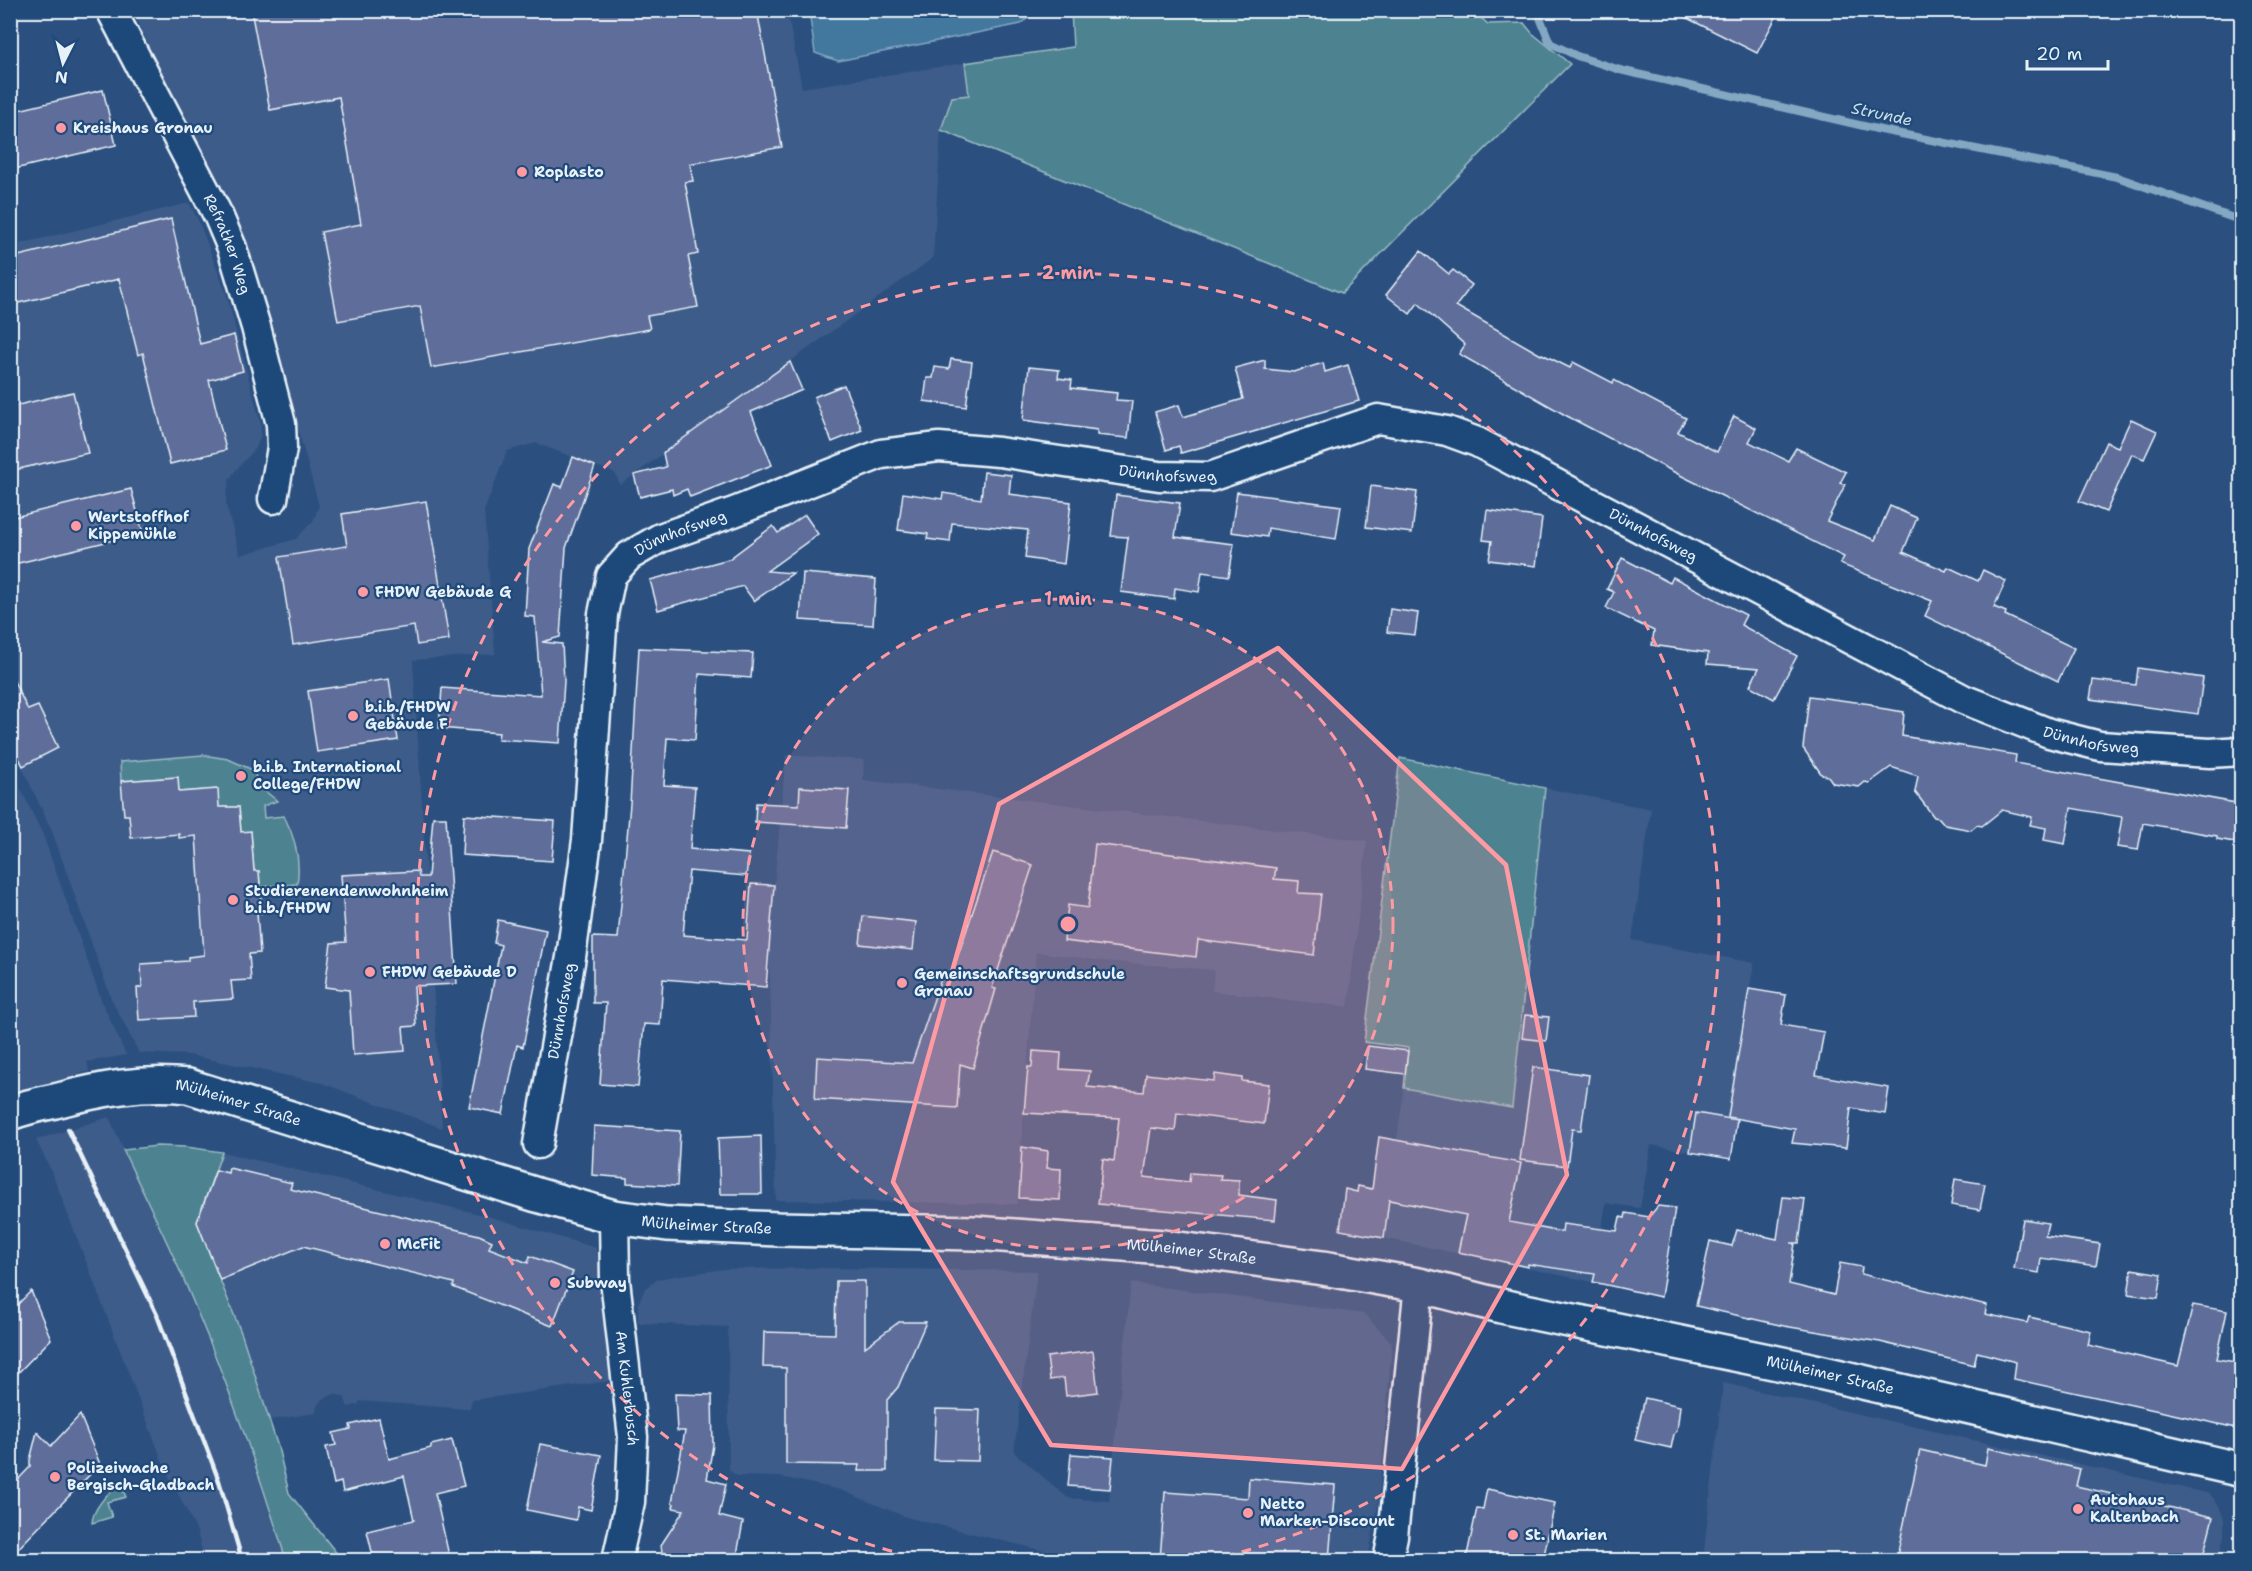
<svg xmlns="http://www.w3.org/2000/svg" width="2252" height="1571" viewBox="0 0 2252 1571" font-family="'Shantell Sans',sans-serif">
  <rect width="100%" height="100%" fill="#2b5080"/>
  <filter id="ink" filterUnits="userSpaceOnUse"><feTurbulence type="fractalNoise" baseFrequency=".0167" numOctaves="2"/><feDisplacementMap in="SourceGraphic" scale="12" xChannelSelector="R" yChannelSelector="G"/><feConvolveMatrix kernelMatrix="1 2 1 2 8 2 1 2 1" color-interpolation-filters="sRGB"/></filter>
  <g filter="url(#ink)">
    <g fill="#3d5c8a">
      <polygon points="134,11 787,11 802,88 965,63 969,95 952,97 941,130 933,258 620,485 615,473 536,443 507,451 484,511 495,654 413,660 442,1128 322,1083 189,1055 139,1053 111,998 52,831 11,744 11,246 189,203 199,222 226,293 261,425 260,437 256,448 235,471 230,479 226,496 226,505 240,555 296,539 313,521 319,506 251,256 224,196 160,71"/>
      <polygon points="786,755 864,760 863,780 1367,841 1348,1007 1212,991 1214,970 1103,961 1036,952 1017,1204 776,1200 769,941"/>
      <polygon points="10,767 43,835 102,1002 126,1055 87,1062 89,1071 11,1095"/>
      <polygon points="1545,788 1651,809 1632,940 1754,963 1721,1157 1651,1145 1640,1208 1606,1203 1593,1282 1384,1238 1404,1088 1512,1108"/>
      <polygon points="109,1117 191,1297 236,1413 286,1560 205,1560 196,1529 165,1468 51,1170 36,1140"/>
      <polygon points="222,1152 487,1216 596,1248 616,1380 472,1400 470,1409 359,1401 359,1404 348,1407 344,1397 334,1394 321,1400 317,1406 316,1413 269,1420 242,1335 196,1222"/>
      <polygon points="820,1268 1037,1271 1014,1452 1068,1498 1109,1501 1131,1283 1364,1314 1392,1343 1379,1499 1368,1560 1081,1560 906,1517 841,1490 781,1477 737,1476 729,1470 728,1327 638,1323 638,1304 645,1289 658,1279 675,1276 725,1269"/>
      <polygon points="1723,1383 2210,1494 2219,1506 2224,1519 2224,1536 2218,1560 1703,1560"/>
    </g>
    <g fill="#4e8390" stroke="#9bbac4" stroke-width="1.5">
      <polygon points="1071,11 1473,11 1488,24 1524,23 1532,33 1570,64 1342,293 941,130 952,97 969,95 965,63 1073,47"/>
      <path d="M 203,755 L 228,759 L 253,770 L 260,787 L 275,799 L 277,801 L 263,806 L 264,818 L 284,816 C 295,837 301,860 297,884 L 260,887 L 259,871 L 254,871 L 251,832 L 241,832 L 239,807 L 224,807 L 219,812 L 217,789 L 179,792 L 177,777 L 121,781 L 120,762 Z"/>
      <polygon points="1400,758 1545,788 1512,1108 1404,1088 1408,1048 1364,1042"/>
      <path d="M 157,1146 L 186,1147 L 222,1152 L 197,1222 L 242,1335 L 278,1447 L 289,1493 L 342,1560 L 286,1560 C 259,1472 228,1384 192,1299 C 171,1248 146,1199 123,1150 Z"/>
      <path d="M 119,1488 L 123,1490 L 126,1497 L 107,1502 L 112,1517 L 92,1523 C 92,1512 107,1490 119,1488 Z"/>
    </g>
    <polygon fill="#42789e" stroke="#84a8c2" stroke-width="1.5" points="809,11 809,10 1036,11 1021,24 838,61 815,53"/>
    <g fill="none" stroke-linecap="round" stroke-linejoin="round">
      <polyline stroke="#84a8c2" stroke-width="8" points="1537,10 1550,43 1577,56 1620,70 1881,130 2117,177 2242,221"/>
    </g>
    <g fill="#5e6d9a" stroke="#e8f1f8" stroke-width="1.5">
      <polygon points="251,10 757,10 782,147 690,164 693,181 685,182 698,254 688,256 698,307 647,316 650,329 431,368 420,306 338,321 321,232 361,224 339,97 270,110"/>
      <polygon points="1671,10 1763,10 1776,17 1757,53"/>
      <polygon points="103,90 116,145 10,170 10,112"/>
      <polygon points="171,219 200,344 234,335 243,371 209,380 226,450 170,464 143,353 138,355 119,279 10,305 10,258"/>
      <polygon points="1421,251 1449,274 1453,270 1472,285 1456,306 1541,355 1542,354 1570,368 1573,362 1613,383 1614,380 1686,418 1678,432 1717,452 1734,416 1756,428 1749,442 1788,461 1796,448 1846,472 1840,483 1845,485 1827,521 1875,540 1890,506 1917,518 1903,552 1946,571 1948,567 1978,581 1983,570 2006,581 1994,607 2006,612 2005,615 2074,648 2058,681 1925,616 1932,601 1840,564 1844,557 1672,471 1567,416 1459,354 1465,345 1418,303 1410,314 1386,295"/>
      <polygon points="951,359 972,362 966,407 924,401 927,378 933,378 935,367 949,369"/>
      <polygon points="1265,360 1265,369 1294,372 1323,363 1325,372 1348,365 1359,401 1181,453 1179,446 1166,450 1155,412 1179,405 1183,417 1243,399 1235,368"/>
      <polygon points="790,362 802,390 751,412 772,465 690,497 687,489 673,495 672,489 640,497 634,475 666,467 663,453"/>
      <polygon points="1029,367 1059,370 1058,378 1072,380 1071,388 1117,393 1116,400 1132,401 1128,438 1097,435 1097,430 1023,420"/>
      <polygon points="844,385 862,430 832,442 814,397"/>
      <polygon points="73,392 88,453 10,471 10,407"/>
      <polygon points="2131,419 2157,431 2144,459 2132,454 2106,512 2079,501 2106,442 2118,447"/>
      <polygon points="573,457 595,466 566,548 560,637 542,642 562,644 564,681 560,743 498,739 499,733 439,728 442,688 541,695 535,617 525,616 529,549 554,484 562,487"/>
      <polygon points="984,472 1011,475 1009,494 1071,502 1064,564 1025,558 1028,530 952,523 950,542 927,539 928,534 898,530 903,493 942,499 943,493 981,499"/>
      <polygon points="1371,486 1417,492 1412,533 1366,527"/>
      <polygon points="131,489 143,533 10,565 10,518"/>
      <polygon points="1237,492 1341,506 1336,539 1268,528 1267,537 1231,532"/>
      <polygon points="1116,495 1180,503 1175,537 1234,544 1229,576 1202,572 1199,592 1175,588 1174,599 1121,592 1128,537 1111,536"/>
      <polygon points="426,501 449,640 417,645 414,626 293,645 279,557 347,546 342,514"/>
      <polygon points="1487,510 1542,518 1536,566 1489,560 1492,541 1483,540"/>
      <polygon points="805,515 818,534 767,571 793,573 754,601 743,586 658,610 650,580 729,559 773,526 778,533"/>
      <polygon points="1622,558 1670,583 1673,577 1746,615 1741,625 1797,656 1774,699 1750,686 1759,668 1707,664 1708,653 1652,645 1654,631 1606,608 1614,592 1607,589"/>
      <polygon points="803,573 876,579 873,625 800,620"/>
      <polygon points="1390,609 1418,613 1415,635 1387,632"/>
      <polygon points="639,648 753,653 751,678 699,674 695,740 667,738 664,785 695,787 690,849 749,854 746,876 689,871 683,935 747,940 751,884 774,885 766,987 663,979 660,1025 644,1024 638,1087 600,1084 606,1003 593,1003 593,937 618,938 630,804"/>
      <polygon points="2138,668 2203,678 2198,714 2090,699 2093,680 2136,685"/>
      <polygon points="10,673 28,710 38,706 58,748 23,766 10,740"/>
      <polygon points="389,679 398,740 317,752 308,691"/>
      <polygon points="1809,696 1871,704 1879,708 1904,712 1902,736 2016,755 2015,763 2241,804 2241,843 2217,839 2217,836 2143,823 2138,850 2117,847 2122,817 2071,808 2065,844 2044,840 2046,828 2030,825 2032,817 2002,810 1982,826 1977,825 1971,830 1945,825 1939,818 1934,817 1915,792 1918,776 1891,767 1869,783 1865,782 1859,787 1833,783 1828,776 1822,775 1803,748"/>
      <polygon points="178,777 179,792 218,789 219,807 239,807 241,832 251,831 254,871 259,871 262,913 257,913 260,953 249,954 251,980 231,981 233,999 193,1002 194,1017 139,1020 137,988 142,987 141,964 188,961 188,957 204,955 196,836 179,838 179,834 131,838 129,815 124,815 121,781"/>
      <polygon points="800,787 849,790 846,828 755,822 756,803 799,805"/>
      <polygon points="464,815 555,821 552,861 462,855"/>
      <polygon points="433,817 446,817 457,984 414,986 416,1026 403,1027 405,1051 353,1055 349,990 325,987 331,943 346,942 341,875 418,871 419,877 428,877"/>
      <polygon points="1095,844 1276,868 1274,879 1299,881 1298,893 1321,894 1314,955 1198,940 1196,957 1064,941 1068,905 1088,908"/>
      <polygon points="993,852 1033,865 992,988 996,989 973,1068 960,1064 957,1108 815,1099 817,1057 912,1063 943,973 951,976"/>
      <polygon points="863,916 916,922 913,950 860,944"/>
      <polygon points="498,920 546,930 523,1047 517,1045 503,1114 469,1107 501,945 494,943"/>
      <polygon points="1749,989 1786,995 1781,1025 1824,1032 1816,1075 1889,1088 1885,1114 1851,1108 1846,1148 1792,1143 1795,1129 1728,1117"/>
      <polygon points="1525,1015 1549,1017 1546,1041 1522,1038"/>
      <polygon points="1368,1046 1408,1051 1405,1074 1365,1069"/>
      <polygon points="1033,1051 1061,1053 1060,1069 1090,1071 1087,1087 1144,1092 1146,1074 1214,1081 1215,1074 1242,1078 1242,1081 1269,1084 1264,1124 1177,1113 1175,1131 1151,1128 1144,1177 1189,1182 1190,1173 1221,1175 1220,1179 1239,1180 1239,1195 1277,1200 1275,1220 1098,1204 1103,1159 1114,1161 1119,1118 1024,1113 1028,1067 1032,1067"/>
      <polygon points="1533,1067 1589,1075 1581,1130 1572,1129 1567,1166 1520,1160"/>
      <polygon points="1696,1113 1737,1120 1731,1159 1690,1152"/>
      <polygon points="594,1126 680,1131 677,1186 627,1183 627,1178 592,1175"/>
      <polygon points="761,1136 762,1194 720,1194 718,1138"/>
      <polygon points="1379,1137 1521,1163 1509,1222 1562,1232 1563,1224 1617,1231 1620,1217 1625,1218 1626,1213 1649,1217 1658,1206 1675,1208 1661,1297 1593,1282 1595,1274 1528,1264 1528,1267 1458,1252 1466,1215 1389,1200 1384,1238 1340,1230 1345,1189 1357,1192 1358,1186 1372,1189"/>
      <polygon points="1022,1147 1048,1151 1047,1168 1061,1169 1060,1200 1019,1198"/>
      <polygon points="229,1168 292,1183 290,1189 479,1235 492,1241 489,1248 528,1263 530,1256 573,1272 552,1326 453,1287 454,1283 303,1246 220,1280 197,1222 216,1170 228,1173"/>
      <polygon points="1955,1179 1985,1184 1980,1210 1951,1205"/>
      <polygon points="1783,1197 1805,1199 1799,1243 1791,1243 1795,1243 1789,1284 1834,1295 1840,1263 1862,1267 1861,1274 1987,1305 1985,1314 2027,1323 2029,1317 2091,1331 2088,1345 2178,1366 2193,1305 2227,1311 2217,1359 2241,1363 2241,1429 2014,1379 2016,1362 1977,1352 1974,1365 1880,1342 1784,1326 1696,1306 1710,1241 1732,1246 1737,1230 1777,1239"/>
      <polygon points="2023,1219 2048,1223 2045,1236 2100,1244 2096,1266 2041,1258 2039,1273 2014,1269"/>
      <polygon points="2132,1269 2162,1274 2158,1298 2128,1294"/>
      <polygon points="836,1281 865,1281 865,1347 899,1322 926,1322 898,1387 887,1400 887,1471 858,1471 859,1465 786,1464 786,1368 763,1367 764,1332 835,1334"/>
      <polygon points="31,1291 51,1339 10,1381 10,1312"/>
      <polygon points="1093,1351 1098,1392 1066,1396 1064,1378 1050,1380 1047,1357"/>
      <polygon points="675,1394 712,1395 713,1445 707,1479 726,1484 719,1516 743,1522 736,1560 663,1560 661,1545 684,1510 673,1508 674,1504 672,1503 685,1431 677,1431"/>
      <polygon points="1645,1398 1680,1406 1677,1431 1674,1434 1671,1448 1635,1440"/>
      <polygon points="936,1409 980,1410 978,1461 934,1460"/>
      <polygon points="80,1415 100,1464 10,1557 10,1488 30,1467 30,1460 37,1432 51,1446"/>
      <polygon points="379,1418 389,1459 431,1448 431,1445 452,1440 464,1486 435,1493 450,1560 374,1560 367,1531 414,1520 404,1476 343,1492 341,1482 334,1484 326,1447 336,1445 333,1433 351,1429 350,1425"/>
      <polygon points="540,1444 601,1455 591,1510 578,1507 576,1520 527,1510"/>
      <polygon points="1988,1448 2080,1469 2076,1486 2213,1517 2202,1560 1896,1560 1920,1450 1985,1465"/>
      <polygon points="1071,1454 1113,1457 1110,1489 1068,1486"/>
      <polygon points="1249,1478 1335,1485 1329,1560 1160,1560 1165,1492 1248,1498"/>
      <polygon points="1487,1489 1555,1503 1543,1560 1466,1560 1477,1508 1483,1509"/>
    </g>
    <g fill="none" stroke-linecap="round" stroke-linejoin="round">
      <defs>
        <g id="street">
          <path id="s1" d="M 111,10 L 218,215 L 232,248 L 256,327 L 281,424 L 282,448 L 273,499"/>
          <path id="s2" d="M 538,1144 L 571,957 L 587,840 L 603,614 L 611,576 L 629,556 L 660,538 L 734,512 L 881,454 L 939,447 L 999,452 L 1159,476 L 1210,477 L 1378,419 L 1447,431 L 1477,442 L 1963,699 L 2049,733 L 2100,746 L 2210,753 L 2242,751"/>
          <path id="s3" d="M 614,1217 L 615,1280 L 633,1437 L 630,1502 L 617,1560"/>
          <polyline points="1388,1560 1393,1536 1419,1285"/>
        </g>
        <g id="secondary">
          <path id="s4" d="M 10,1113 C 25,1107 40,1104 55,1101 C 100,1089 142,1081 188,1086 L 537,1195 L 614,1217 L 667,1224 L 778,1229 L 975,1233 L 1164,1247 L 1323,1268 L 1419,1285 L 1501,1306 L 1802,1368 L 2242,1470"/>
        </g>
      </defs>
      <use href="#street" stroke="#e8f1f8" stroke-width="33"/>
      <use href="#secondary" stroke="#e8f1f8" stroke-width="38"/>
      <use href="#street" stroke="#1f4a7a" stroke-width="28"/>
      <use href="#secondary" stroke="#1f4a7a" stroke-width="33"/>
      <polyline stroke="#e8f1f8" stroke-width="4.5" points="68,1129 157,1315 219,1481 242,1560"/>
    </g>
  </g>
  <path fill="#ff9aa2" fill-opacity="0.2" stroke="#ff9aa2" stroke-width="4.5" stroke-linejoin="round" d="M 1278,648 L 1506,865 L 1567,1175 L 1402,1469 L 1051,1445 L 893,1182 L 999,804 Z"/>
  <circle cx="1068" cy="924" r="325" fill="#ff9aa2" fill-opacity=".12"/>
  <g fill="none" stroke="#ff9aa2" stroke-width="3" stroke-dasharray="10 8">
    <circle cx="1068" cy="924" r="325"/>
    <path d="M927 1560A651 651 0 1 1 1209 1560"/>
  </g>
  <g fill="#ff9aa2" stroke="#1f4a7a" stroke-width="2">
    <circle cx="61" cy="128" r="6"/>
    <circle cx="522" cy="172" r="6"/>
    <circle cx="76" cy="526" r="6"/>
    <circle cx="363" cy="592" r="6"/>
    <circle cx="353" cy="716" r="6"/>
    <circle cx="241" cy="776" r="6"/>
    <circle cx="233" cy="900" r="6"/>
    <circle cx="370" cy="972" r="6"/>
    <circle cx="902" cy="983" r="6"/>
    <circle cx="385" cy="1244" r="6"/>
    <circle cx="555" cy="1283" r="6"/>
    <circle cx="55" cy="1477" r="6"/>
    <circle cx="2078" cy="1509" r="6"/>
    <circle cx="1248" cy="1513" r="6"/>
    <circle cx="1513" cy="1535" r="6"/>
  </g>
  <g text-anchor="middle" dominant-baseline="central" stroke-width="4.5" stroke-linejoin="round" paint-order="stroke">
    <g font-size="15" font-weight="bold" fill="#e8f1f8" stroke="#1f4a7a" text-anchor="start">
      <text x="73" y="128">Kreishaus Gronau</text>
      <text x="534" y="172">Roplasto</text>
      <text x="88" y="517">Wertstoffhof<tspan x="88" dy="17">Kippemühle</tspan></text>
      <text x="375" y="592">FHDW Gebäude G</text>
      <text x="365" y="707">b.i.b./FHDW<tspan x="365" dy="17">Gebäude F</tspan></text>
      <text x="253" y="767">b.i.b. International<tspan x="253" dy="17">College/FHDW</tspan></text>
      <text x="245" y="891">Studierenendenwohnheim<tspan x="245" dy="17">b.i.b./FHDW</tspan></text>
      <text x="382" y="972">FHDW Gebäude D</text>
      <text x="914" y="974">Gemeinschaftsgrundschule<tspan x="914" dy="17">Gronau</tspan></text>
      <text x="397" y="1244">McFit</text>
      <text x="567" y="1283">Subway</text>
      <text x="67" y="1468">Polizeiwache<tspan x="67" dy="17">Bergisch-Gladbach</tspan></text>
      <text x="2090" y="1500">Autohaus<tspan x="2090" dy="17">Kaltenbach</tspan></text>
      <text x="1260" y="1504">Netto<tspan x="1260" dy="17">Marken-Discount</tspan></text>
      <text x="1525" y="1535">St. Marien</text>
    </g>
    <g font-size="15" fill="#e8f1f8" stroke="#1f4a7a">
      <text stroke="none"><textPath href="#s1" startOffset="262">Refrather Weg</textPath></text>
      <text stroke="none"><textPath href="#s2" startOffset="1161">Dünnhofsweg</textPath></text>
      <text stroke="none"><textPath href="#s2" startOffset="657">Dünnhofsweg</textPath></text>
      <text stroke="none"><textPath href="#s2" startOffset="1683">Dünnhofsweg</textPath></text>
      <text stroke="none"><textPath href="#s2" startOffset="2169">Dünnhofsweg</textPath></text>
      <text stroke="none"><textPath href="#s2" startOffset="135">Dünnhofsweg</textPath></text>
      <text stroke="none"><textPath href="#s4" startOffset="234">Mülheimer Straße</textPath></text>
      <text stroke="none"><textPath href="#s4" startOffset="720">Mülheimer Straße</textPath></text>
      <text stroke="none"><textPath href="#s4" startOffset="1206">Mülheimer Straße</textPath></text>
      <text stroke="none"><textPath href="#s4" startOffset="1857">Mülheimer Straße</textPath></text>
      <text stroke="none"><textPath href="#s3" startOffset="172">Am Kuhlerbusch</textPath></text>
    </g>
    <g font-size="16" font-style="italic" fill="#cfdfea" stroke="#1f4a7a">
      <text transform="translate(1882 114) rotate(12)">Strunde</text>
    </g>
  </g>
  <circle cx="1068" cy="924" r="9" fill="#ff9aa2" stroke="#1f4a7a" stroke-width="3"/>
  <g font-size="18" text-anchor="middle" font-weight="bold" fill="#ff9aa2" stroke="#1f4a7a" stroke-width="4.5" stroke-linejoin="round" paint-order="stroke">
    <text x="1068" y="279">2 min</text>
    <text x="1068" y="605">1 min</text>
  </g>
  <rect width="2252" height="1571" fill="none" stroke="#1f4a7a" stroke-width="36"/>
  <rect x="18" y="18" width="2216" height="1535" fill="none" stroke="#e8f1f8" stroke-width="2" filter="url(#ink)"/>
  <g transform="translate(63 63) rotate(186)" stroke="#1f4a7a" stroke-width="4.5" paint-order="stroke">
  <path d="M0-4.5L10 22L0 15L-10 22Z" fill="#e8f1f8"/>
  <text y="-9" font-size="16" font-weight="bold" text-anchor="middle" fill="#e8f1f8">N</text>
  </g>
  <path d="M2027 60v9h81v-9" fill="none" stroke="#e8f1f8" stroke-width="3"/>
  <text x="2036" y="60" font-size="18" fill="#e8f1f8" stroke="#1f4a7a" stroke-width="4.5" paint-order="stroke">20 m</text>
</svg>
